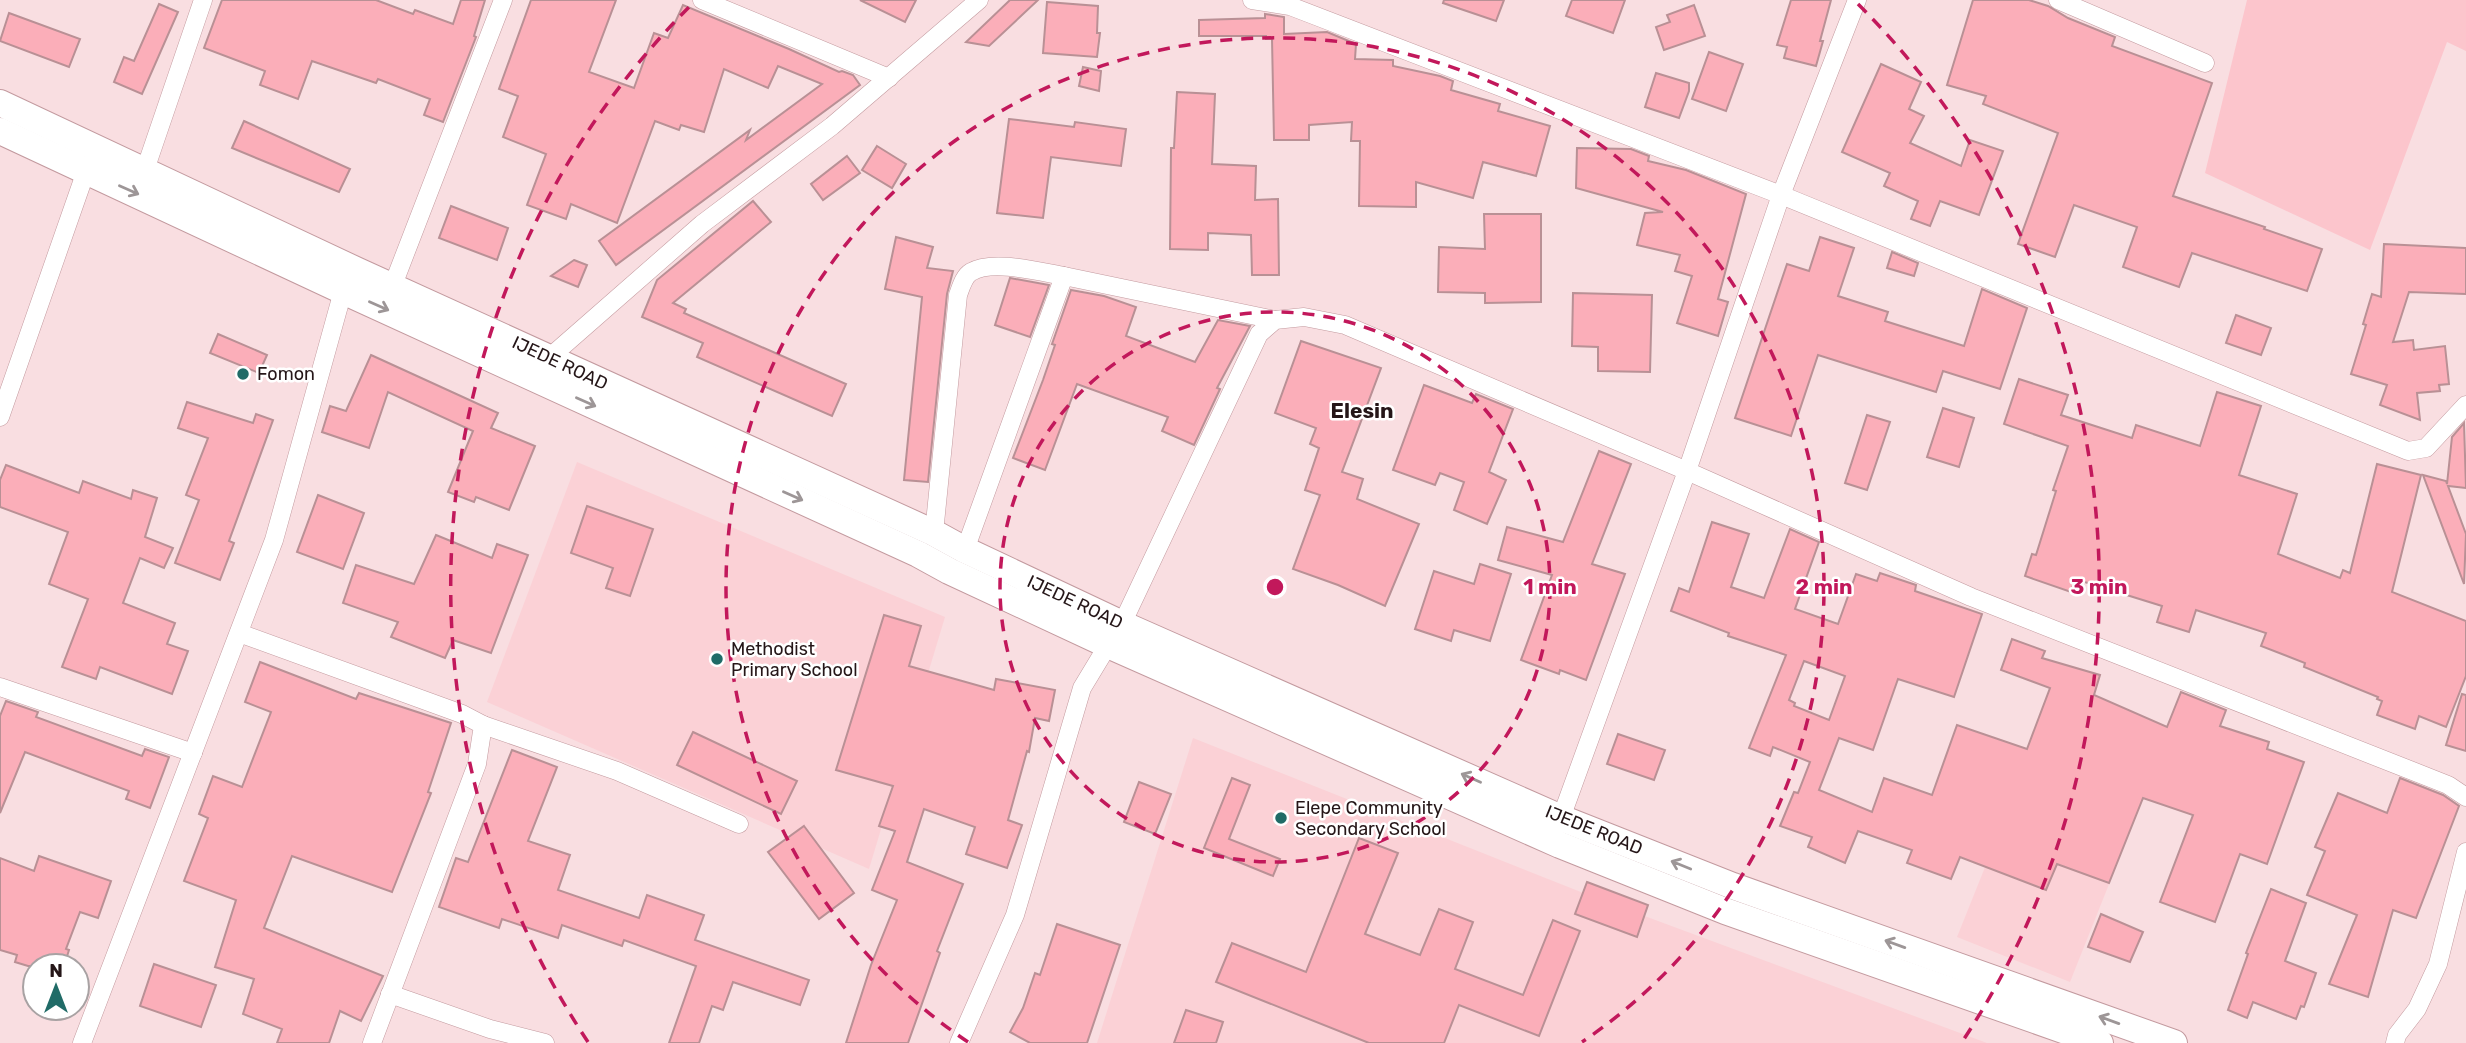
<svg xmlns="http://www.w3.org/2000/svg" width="2466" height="1043" viewBox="0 0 2466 1043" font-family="Rubik,sans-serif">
  <rect width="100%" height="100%" fill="#f9dee1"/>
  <g fill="#fbd1d6">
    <polygon points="577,462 945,617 869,869 487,702"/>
    <polygon points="1193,738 1596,898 1987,1043 1097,1043"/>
    <polygon points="2026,765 2139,809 2070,982 1957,937"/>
  </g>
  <polygon fill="#fcc5cc" points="2247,0 2466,0 2466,51 2447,42 2370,250 2205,173"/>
  <g fill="#fbaeb9" stroke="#b99095" stroke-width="2" fill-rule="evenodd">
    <polygon points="222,0 376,0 413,14 415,10 453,24 461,0 485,0 474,36 476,37 443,122 424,115 430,99 378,79 376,83 312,61 298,99 260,85 265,71 204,48"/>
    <polygon points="531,0 616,0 589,72 634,88 654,33 668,38 683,5 789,49 839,72 842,71 853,75 860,85 616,265 599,241 750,130 746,140 822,84 778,66 768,88 724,69 704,132 681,125 679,130 655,121 617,223 571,204 566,219 527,205 546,154 503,137 518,96 499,89"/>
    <polygon points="860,0 916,0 905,22"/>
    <polygon points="1010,0 1038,0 989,46 966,42"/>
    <polygon points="1444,0 1504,0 1496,21 1443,3"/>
    <polygon points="1572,0 1625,0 1613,33 1566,16"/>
    <polygon points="1791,0 1831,0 1820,41 1823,41 1816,66 1784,58 1787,47 1777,45"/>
    <polygon points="1973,0 2029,0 2048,6 2068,18 2115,37 2112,46 2212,83 2173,196 2265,227 2264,229 2322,249 2307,291 2192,253 2179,287 2123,267 2137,227 2074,205 2055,257 2018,244 2058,133 1983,104 1986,96 1947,85"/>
    <polygon points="1047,2 1098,6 1097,33 1100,33 1097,57 1043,53"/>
    <polygon points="159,4 178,12 142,94 114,82 124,57 134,61"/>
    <polygon points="1694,5 1705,36 1664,50 1656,27 1670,22 1667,15"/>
    <polygon points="9,13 80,39 69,67 0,41"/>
    <polygon points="1265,14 1284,17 1284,34 1327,32 1356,44 1355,59 1393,60 1393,66 1440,76 1453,81 1451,90 1500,104 1498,111 1550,126 1536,176 1483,162 1473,198 1416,182 1416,207 1359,206 1360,141 1351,141 1352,122 1309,125 1309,140 1274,140 1272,39 1266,39 1266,36 1199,36 1199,20 1265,18"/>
    <polygon points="1709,52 1743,64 1726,111 1692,99"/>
    <polygon points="1881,64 1921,82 1909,109 1924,116 1910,143 1961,166 1970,140 2003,151 1979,215 1940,201 1930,226 1911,219 1918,201 1884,186 1890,173 1842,152"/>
    <polygon points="1083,67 1101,71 1099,91 1079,86"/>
    <polygon points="1656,73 1689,83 1689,91 1679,118 1645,107"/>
    <polygon points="1177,92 1215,94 1212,164 1256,166 1255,200 1278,199 1279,275 1252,275 1251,235 1208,233 1208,250 1170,249 1171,148 1174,148"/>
    <polygon points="1009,119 1074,127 1075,122 1126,129 1121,166 1051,157 1043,218 997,213"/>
    <polygon points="244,121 350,169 339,192 232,148"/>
    <polygon points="877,146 906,164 892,188 862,170"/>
    <polygon points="1577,148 1631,149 1649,156 1648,161 1686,170 1746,194 1718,299 1728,302 1718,336 1677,323 1692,276 1675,271 1680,255 1637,245 1645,213 1663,212 1576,188"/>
    <polygon points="847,156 860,173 823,200 811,184"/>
    <polygon points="753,201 771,222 673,303 686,309 684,313 846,384 832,416 697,357 703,343 642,317 657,280"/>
    <polygon points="451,206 508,228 497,260 439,238"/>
    <polygon points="1484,214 1541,214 1541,302 1485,303 1485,293 1438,292 1439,247 1485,249"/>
    <polygon points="896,237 933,247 927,268 953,271 947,294 928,482 904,480 922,297 885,289"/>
    <polygon points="1820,237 1854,248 1838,296 1888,312 1885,321 1964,346 1982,289 2027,308 2000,389 1943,371 1936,392 1818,355 1791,436 1735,418 1787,264 1809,271"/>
    <polygon points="2384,244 2466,248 2466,294 2409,292 2393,342 2413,340 2414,350 2445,346 2449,384 2439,385 2440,391 2417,393 2420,420 2380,405 2387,385 2351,374 2366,325 2363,324 2372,294 2381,297"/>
    <polygon points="1892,252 1918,263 1914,276 1887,268"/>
    <polygon points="574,260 587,265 578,287 551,276"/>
    <polygon points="1010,278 1049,285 1030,337 995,325"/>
    <polygon points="1071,290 1104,296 1136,307 1126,336 1195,362 1218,320 1250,326 1217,388 1220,389 1194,445 1162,431 1168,417 1077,384 1045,470 1013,458 1043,380 1055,345 1052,344"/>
    <polygon points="1573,293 1652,295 1650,372 1598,371 1598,347 1572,346"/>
    <polygon points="2236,315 2271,328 2261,355 2226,343"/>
    <polygon points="218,334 267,355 259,373 210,353"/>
    <polygon points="1301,341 1381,368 1342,472 1363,479 1357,499 1419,524 1385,606 1338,585 1293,569 1320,495 1305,490 1319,448 1310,444 1316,428 1275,413"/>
    <polygon points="371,355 498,413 491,428 535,446 509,510 476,497 474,502 448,492 473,431 388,392 369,448 322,432 330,406 346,411"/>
    <polygon points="2019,379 2068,395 2061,415 2132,438 2136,425 2200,446 2217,392 2261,406 2239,475 2297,494 2278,554 2340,578 2343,570 2350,573 2377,464 2421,475 2392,592 2466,621 2466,676 2446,727 2419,716 2415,729 2377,715 2382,701 2377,699 2378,697 2304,667 2305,663 2261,646 2266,633 2196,610 2189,632 2157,622 2162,606 2075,579 2071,592 2025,576 2032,554 2036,555 2056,491 2053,490 2068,446 2004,424"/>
    <polygon points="1424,385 1472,403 1476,394 1513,409 1489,472 1506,480 1487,524 1454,510 1464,482 1440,473 1435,485 1393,470"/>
    <polygon points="187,402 253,423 256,414 273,420 229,541 234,543 220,580 175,563 199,500 186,495 208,438 178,428"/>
    <polygon points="1943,408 1974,418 1959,467 1927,457"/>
    <polygon points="1867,415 1890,422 1867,490 1845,483"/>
    <polygon points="2464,423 2466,488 2448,486 2466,534 2464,584 2423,475 2446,481 2447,484 2452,437"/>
    <polygon points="1599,451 1631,464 1592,564 1625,574 1586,680 1560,670 1559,674 1521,660 1552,575 1498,560 1507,527 1563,542"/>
    <polygon points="6,465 79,493 83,481 131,499 133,490 157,498 145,537 173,548 164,568 140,558 123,603 175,623 167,644 188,651 172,694 100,667 96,679 62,667 88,599 49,584 68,532 0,507 0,480"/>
    <polygon points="318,495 364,513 343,569 297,552"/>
    <polygon points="587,506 653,529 630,596 606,588 613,568 571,553"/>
    <path d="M 1712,522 L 1749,534 L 1731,587 L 1764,598 L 1790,529 L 1819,542 L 1795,609 L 1838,624 L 1856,574 L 1877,581 L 1880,573 L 1916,585 L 1915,591 L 1982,614 L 1954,697 L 1898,679 L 1873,750 L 1839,738 L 1819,790 L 1872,812 L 1884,778 L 1932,795 L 1957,725 L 2027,749 L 2050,688 L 2001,670 L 2012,639 L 2045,651 L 2042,658 L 2100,675 L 2094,695 L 2167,727 L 2181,692 L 2226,710 L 2220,726 L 2269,742 L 2267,749 L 2304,762 L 2267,864 L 2240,854 L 2215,922 L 2160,902 L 2193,815 L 2143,798 L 2109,883 L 2057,864 L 2046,890 L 1960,857 L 1951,879 L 1907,863 L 1912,850 L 1858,831 L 1845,863 L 1808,847 L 1812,837 L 1780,826 L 1794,792 L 1798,793 L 1810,762 L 1773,747 L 1770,756 L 1749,748 L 1786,655 L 1728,636 L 1729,633 L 1671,611 L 1679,588 L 1689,592 ZM 1804,661 L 1845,676 L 1829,720 L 1794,706 L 1795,703 L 1789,700 Z"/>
    <polygon points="436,535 492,558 497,544 528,555 491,653 453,640 445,658 391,637 398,622 343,603 356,565 414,584"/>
    <polygon points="1480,564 1511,574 1490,641 1454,630 1451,641 1415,629 1434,571 1474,584"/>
    <polygon points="884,615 921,626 909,666 994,690 996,679 1055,690 1049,721 1035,718 1029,752 1027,751 1008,820 1022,825 1007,868 966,854 975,827 924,809 907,862 963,884 937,951 940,953 908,1043 846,1043 871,965 897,900 872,890 895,831 879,826 893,786 836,770"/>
    <polygon points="260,662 356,699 359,693 451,723 428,792 431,793 392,892 292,856 264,928 383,976 361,1021 340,1011 329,1043 277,1043 282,1029 243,1014 254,979 215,967 236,900 184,881 208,818 199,814 213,776 242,787 271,712 245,702"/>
    <polygon points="2462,694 2466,695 2466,751 2446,745"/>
    <polygon points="6,701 38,712 36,717 142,756 145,749 169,757 150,808 126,799 129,791 25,752 0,813 0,716"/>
    <polygon points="693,732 797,781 781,814 677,765"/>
    <polygon points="1618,734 1665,750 1654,780 1607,764"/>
    <polygon points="512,750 557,767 528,841 570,855 558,890 639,918 647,895 704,915 695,940 809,980 800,1005 733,982 723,1010 712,1006 699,1043 669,1043 696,966 624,940 622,946 562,925 558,938 502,919 499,928 439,907 456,858 468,862"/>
    <polygon points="1232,778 1250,785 1229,839 1280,859 1273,876 1204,848"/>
    <polygon points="2400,778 2443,795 2459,806 2416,918 2393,910 2368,997 2329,984 2357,915 2307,895 2325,851 2315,847 2338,793 2387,813"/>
    <polygon points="1139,782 1171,794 1155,834 1124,822"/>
    <polygon points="804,826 854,893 819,919 768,852"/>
    <polygon points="1359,838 1398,853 1365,934 1420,955 1439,909 1473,922 1455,969 1523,995 1553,920 1580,931 1539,1036 1459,1005 1444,1043 1369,1043 1216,982 1232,943 1306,972"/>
    <polygon points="39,856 111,881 98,918 80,912 66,949 69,950 64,966 28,966 15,962 17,955 0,950 0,858 34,871"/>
    <polygon points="1587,882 1648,905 1637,937 1575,914"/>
    <polygon points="2271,889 2306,903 2285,961 2316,973 2304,1007 2301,1006 2296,1019 2253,1002 2247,1018 2228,1010 2248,954 2246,953"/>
    <polygon points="2101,914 2143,932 2130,962 2088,947"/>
    <polygon points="1057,924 1120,945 1087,1043 1030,1043 1010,1032 1023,1008 1035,973 1040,975"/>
    <polygon points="154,964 216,985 201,1027 140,1006"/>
    <polygon points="1186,1010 1223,1022 1216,1043 1174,1043"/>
  </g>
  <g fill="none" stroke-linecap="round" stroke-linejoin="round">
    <defs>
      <g id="street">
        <polyline points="702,0 889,78"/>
        <polyline points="1252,0 1290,6 1781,195 2408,451 2426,448 2466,405"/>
        <polyline points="2058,0 2205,63"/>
        <polyline points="145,170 203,0"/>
        <polyline points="393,285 503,0"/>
        <polyline points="549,358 702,224 832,126 979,0"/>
        <polyline points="0,417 86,171"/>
        <path d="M 934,533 L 958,295 C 961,287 964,276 971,272 C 992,259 1041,272 1064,276"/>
        <polyline points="965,550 1064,276 1275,320"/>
        <polyline points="1122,624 1259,334 1275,320 1304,317 1345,325 1687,471 1971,597 2448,785 2466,797"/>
        <polyline points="239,633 462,714 483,725 477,764 372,1043"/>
        <polyline points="0,687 193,753"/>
        <polyline points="483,725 617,771 739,824"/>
        <polyline points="1561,818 1687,471 1781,195 1857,0"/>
        <polyline points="390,994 490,1029 545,1043"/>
        <polyline points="82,1043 274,540 343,291"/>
        <polyline points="959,1043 1015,915 1082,688 1108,645"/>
        <polyline points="2395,1043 2397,1035 2417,1009 2438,964 2466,852"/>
      </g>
      <g id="secondary">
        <polyline points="0,103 358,271 934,533 965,550 1122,624 1561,818 1733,886 2174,1043"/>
        <polyline points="0,131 343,291 918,554 949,571 1108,645 1560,845 1725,911 2100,1043"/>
      </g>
    </defs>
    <use href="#street" stroke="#c39a9f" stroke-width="19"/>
    <use href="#secondary" stroke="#c39a9f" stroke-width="28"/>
    <use href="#street" stroke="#fff" stroke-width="18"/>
    <use href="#secondary" stroke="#fff" stroke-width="26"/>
  </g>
  <defs><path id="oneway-shaft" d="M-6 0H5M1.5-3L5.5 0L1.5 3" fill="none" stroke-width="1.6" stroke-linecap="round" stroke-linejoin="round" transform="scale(1.75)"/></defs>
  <g stroke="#9d9697">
    <use href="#oneway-shaft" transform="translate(129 190) rotate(24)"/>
    <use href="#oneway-shaft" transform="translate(379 306) rotate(24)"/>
    <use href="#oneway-shaft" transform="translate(586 402) rotate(24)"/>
    <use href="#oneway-shaft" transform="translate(793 496) rotate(24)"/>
    <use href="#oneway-shaft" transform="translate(1471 778) rotate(-156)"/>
    <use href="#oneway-shaft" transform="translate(1681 865) rotate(-158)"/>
    <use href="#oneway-shaft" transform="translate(1895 944) rotate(-160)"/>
    <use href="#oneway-shaft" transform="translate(2109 1020) rotate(-160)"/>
  </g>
  <g fill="none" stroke="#c2185b" stroke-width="3.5" stroke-dasharray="12 9">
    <circle cx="1275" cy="587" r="275"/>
    <path d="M968 1042A549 549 0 1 1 1582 1042"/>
    <path d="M588 1042A824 824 0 0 1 692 4M1858 4A824 824 0 0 1 1962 1042"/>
  </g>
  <g fill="#206b67" stroke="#fff" stroke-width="2.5">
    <circle cx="243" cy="374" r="7"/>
    <circle cx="717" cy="659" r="7"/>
    <circle cx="1281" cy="818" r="7"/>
  </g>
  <g text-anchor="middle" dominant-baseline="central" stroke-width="5" stroke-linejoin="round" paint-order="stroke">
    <g font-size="18" fill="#251618" stroke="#fff">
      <text transform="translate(560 363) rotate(25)">IJEDE ROAD</text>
      <text transform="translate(1075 602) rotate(25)">IJEDE ROAD</text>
      <text transform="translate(1594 830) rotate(22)">IJEDE ROAD</text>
    </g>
    <g font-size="18" fill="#251618" stroke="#fff" text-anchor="start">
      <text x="257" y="374">Fomon</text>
      <text x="731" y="649">Methodist<tspan x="731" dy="21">Primary School</tspan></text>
      <text x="1295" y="808">Elepe Community<tspan x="1295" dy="21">Secondary School</tspan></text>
    </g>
    <g font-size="21" font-weight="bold" fill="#251618" stroke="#fff">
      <text x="1362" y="410">Elesin</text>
    </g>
  </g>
  <circle cx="1275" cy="587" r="10" fill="#c2185b" stroke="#fff" stroke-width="3.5"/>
  <g font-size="21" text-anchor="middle" font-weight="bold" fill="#c2185b" stroke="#fff" stroke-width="5" stroke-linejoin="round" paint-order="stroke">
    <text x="1550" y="594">1 min</text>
    <text x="1824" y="594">2 min</text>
    <text x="2099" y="594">3 min</text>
  </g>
  <g transform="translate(56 987)"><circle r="33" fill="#ffffff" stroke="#a8a2a3" stroke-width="2"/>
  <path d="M0-5L12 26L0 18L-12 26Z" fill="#206b67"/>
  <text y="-10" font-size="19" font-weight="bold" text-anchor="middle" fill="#251618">N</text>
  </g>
</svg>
